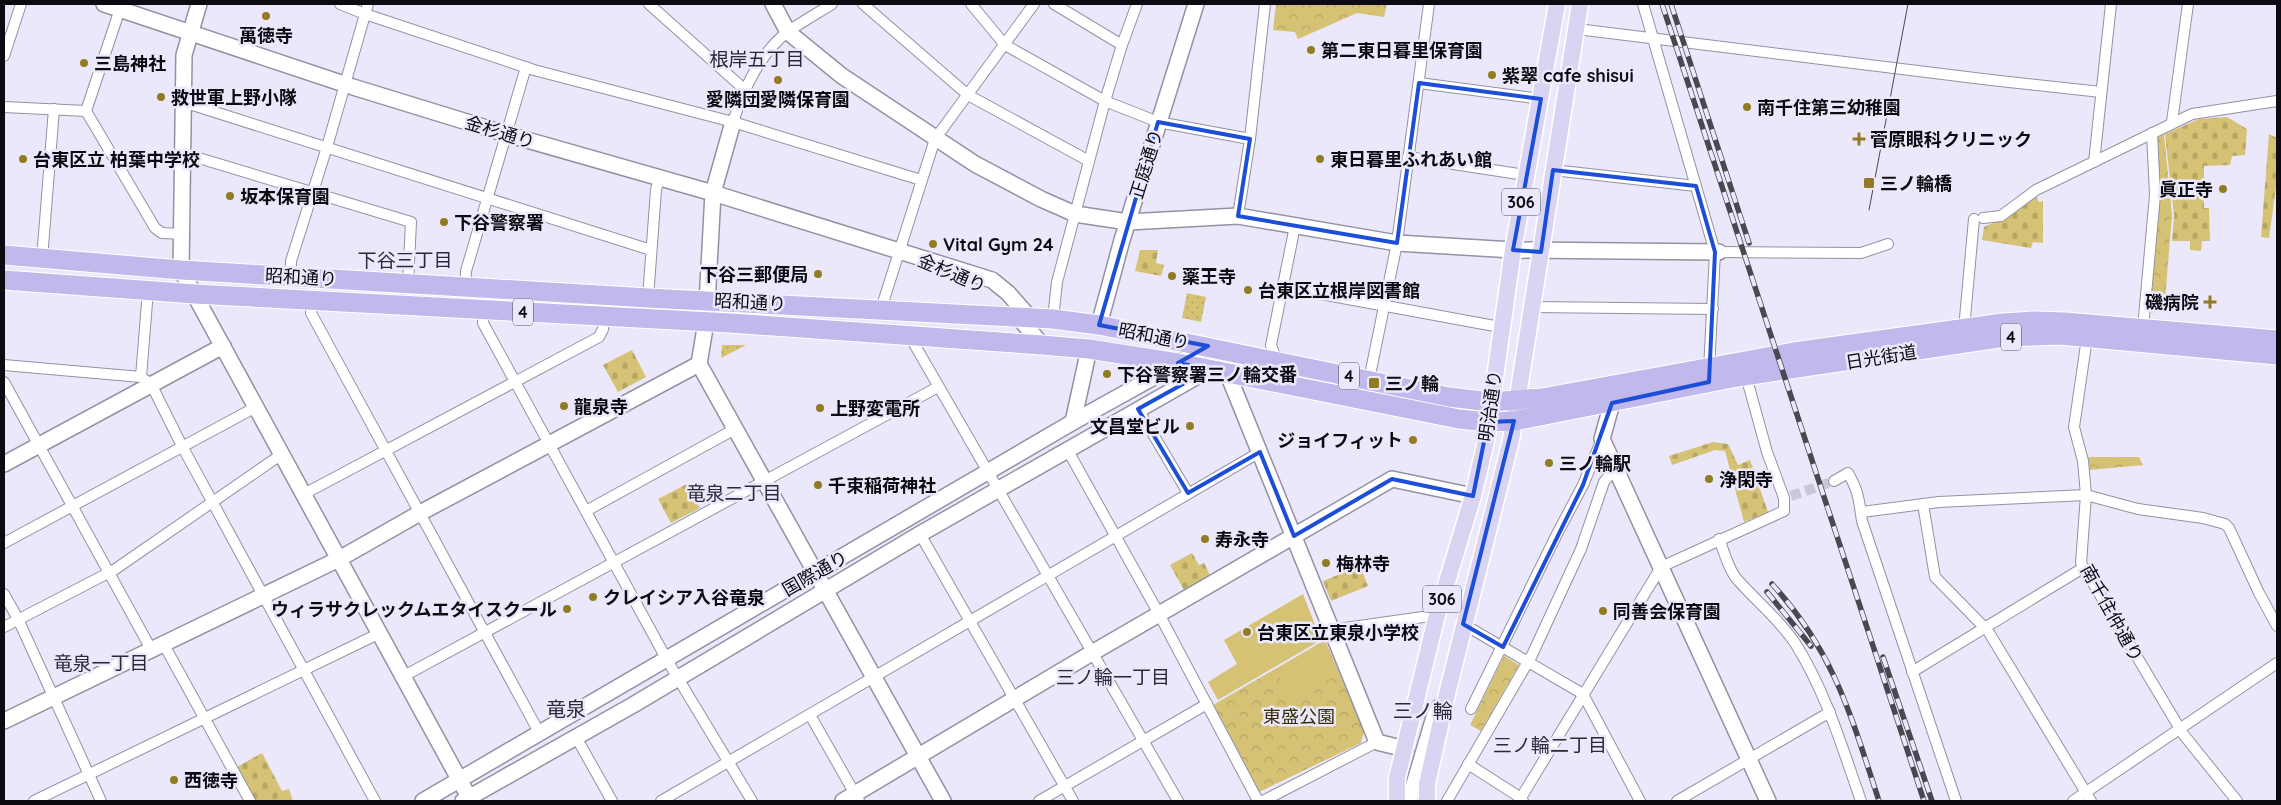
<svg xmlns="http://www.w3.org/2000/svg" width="2281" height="805" viewBox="0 0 2281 805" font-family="Quicksand,'Noto Sans JP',sans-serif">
  <defs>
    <pattern id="grass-dots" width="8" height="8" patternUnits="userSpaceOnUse" patternTransform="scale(1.25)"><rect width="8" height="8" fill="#d6c274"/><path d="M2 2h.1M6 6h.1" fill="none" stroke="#b6a563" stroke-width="1.8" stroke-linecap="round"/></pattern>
    <pattern id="cemetery-stones" width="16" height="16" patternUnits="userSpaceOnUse" patternTransform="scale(1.25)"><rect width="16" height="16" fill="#d6c274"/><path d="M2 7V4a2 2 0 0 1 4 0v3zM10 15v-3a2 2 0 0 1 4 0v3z" fill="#b6a563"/></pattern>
    <pattern id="park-crowns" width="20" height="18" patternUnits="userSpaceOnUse" patternTransform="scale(1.25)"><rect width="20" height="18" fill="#d6c274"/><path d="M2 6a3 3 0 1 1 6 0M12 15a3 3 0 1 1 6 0" fill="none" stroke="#b6a563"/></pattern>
  </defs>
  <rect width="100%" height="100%" fill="#ebe8fb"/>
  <g fill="url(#grass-dots)">
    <polygon points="1187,293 1206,297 1201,322 1182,318"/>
    <polygon points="722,345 746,345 721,358"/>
  </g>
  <g fill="url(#cemetery-stones)">
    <polygon points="2227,117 2247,129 2245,155 2232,156 2230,165 2204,166 2204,208 2209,208 2210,241 2202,241 2201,251 2190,250 2190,241 2172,241 2174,216 2165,134 2199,119"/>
    <polygon points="2269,134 2277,138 2277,180 2269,238 2261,237"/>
    <polygon points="2036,196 2039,202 2043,201 2043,243 2033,242 2031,248 1982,240 1984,227 2004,218"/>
    <polygon points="1140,250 1158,250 1156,263 1164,265 1161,276 1135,271"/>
    <polygon points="632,350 646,377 618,392 603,365"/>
    <polygon points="1713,442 1728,444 1738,465 1750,460 1768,512 1744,522 1725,451 1715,450 1672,465 1669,456"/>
    <polygon points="687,484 700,508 671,523 658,499"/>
    <polygon points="1192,553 1199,565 1204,563 1210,575 1184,590 1170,565"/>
    <polygon points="1360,566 1368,586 1331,601 1323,581"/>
    <polygon points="262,753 282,791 289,789 293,801 256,801 237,767"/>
  </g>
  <g fill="url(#park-crowns)">
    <polygon points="1276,4 1387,4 1384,17 1357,13 1298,39 1295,32 1273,30"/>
    <polygon points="2164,134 2172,215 2165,301 2156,301 2155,313 2150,310 2160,192 2157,138"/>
    <polygon points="2088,457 2139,457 2143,465 2090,470"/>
    <polygon points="1325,640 1364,731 1361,743 1259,792 1213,705"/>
    <polygon points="1504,656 1519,665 1481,731 1470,725"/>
  </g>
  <g fill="#d6c274">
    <polygon points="1303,594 1321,640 1218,700 1208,682 1237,664 1224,640"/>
    <polygon points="1325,641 1339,675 1290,699 1275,670"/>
  </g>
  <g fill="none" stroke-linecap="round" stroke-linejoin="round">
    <polyline stroke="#cac7d8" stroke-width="10" stroke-dasharray="10 5" stroke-linecap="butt" points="1791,496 1834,481"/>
    <defs>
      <g id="street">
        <polyline points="340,4 365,14 534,70 733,122 921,180"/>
        <polyline points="649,4 744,89"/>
        <polyline points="863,4 968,95 1089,161"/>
        <polyline points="971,4 1005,45 1105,101 1158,122 1250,139"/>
        <polyline points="1054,4 1122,45"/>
        <polyline points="1643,4 1715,252 1709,370"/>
        <polyline points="1577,29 1991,80 2101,92"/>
        <polyline points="4,56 21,4"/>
        <polyline points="1419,83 1541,99"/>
        <polyline points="183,102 651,250"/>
        <polyline points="4,107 86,111"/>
        <polyline points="86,111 155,228 162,233 182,234"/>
        <polyline points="86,111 121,6"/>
        <path d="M 733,122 C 743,90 761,51 789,31 C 803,21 818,13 832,4"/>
        <polyline points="2172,122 2188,4"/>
        <polyline points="182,153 411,222 408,284"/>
        <polyline points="1408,157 1525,175"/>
        <polyline points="2094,162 2111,4"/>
        <polyline points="1553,170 1696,186"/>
        <polyline points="1238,216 1250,139 1265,4"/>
        <polyline points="1983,218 2001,216 2036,190 2192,114 2277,101"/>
        <polyline points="1719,252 1861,253 1888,244"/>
        <polyline points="42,259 54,109"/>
        <polyline points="291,276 291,261 327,147 368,4"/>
        <polyline points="465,287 466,271 526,67"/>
        <polyline points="1283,287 1500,327"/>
        <polyline points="648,298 656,190 659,178"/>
        <polyline points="312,300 311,313 540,734"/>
        <polyline points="1533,307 1713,309"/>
        <polyline points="881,309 935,139 1034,4"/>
        <polyline points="484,310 483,323 667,660 752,801"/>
        <polyline points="1053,319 1057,282 1105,101 1122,45 1137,4"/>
        <polyline points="2143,328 2155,195 2152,133"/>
        <polyline points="1964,329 1974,219"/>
        <polyline points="909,335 1178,801"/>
        <polyline points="2087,338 2074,427 2083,461 2086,495 2081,563 2183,734 2237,801"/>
        <polyline points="1277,362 1271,345 1295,226"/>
        <polyline points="4,365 141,377 151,384 182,446 375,801"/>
        <polyline points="141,377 148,290"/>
        <polyline points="1369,380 1397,243 1429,4"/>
        <polyline points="4,382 151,649"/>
        <polyline points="1138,409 1188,493"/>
        <polyline points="1067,449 1159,614 1258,801"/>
        <path d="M 1834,481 L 1848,473 C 1859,492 1859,501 1862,521 L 1956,801"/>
        <polyline points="304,494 599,337 603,329 604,316"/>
        <polyline points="1923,504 1935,577 1984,627"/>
        <polyline points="586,511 735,429"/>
        <polyline points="1862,512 1939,502 2086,495 2138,509 2203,518 2225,524 2229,528 2259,593 2277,626"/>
        <polyline points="920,534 1073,801"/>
        <path d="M 1719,539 C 1724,551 1728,568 1736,578 C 1755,600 1778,618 1795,643 C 1826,692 1842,747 1861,801"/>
        <polyline points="4,543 256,407"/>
        <polyline points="4,594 18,619 101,801"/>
        <polyline points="1463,624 1583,694 1640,801"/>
        <polyline points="1985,626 2091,801"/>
        <polyline points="4,627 114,570 282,454"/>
        <polyline points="1331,630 1437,615"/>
        <polyline points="163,643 250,801"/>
        <polyline points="1912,672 2083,568"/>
        <polyline points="404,676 938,387"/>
        <polyline points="1471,709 1556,536 1583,485 1602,439"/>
        <polyline points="810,715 859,801"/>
        <polyline points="576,737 612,801"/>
        <polyline points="1468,764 1521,798 1523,801"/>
        <polyline points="34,801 380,633"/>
        <polyline points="661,801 1260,452"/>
        <polyline points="1039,801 1207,704"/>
        <polyline points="1263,801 1377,742"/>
        <polyline points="1447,801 1532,655 1581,549 1604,482 1615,468"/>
        <polyline points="1519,801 1661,567 1784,511 1784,498 1767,452 1746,376"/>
        <polyline points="1677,801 1830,712"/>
        <polyline points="2073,801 2277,663"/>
      </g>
      <g id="secondary">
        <polyline points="104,4 353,87 506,134 713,193 992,280 1008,293 1030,318"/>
        <polyline points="199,4 184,55 181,270 471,801"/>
        <polyline points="773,4 788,32 842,76 975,164 1041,199 1075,214 1128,222 1238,216 1397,243 1513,250 1719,252"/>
        <polyline points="733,122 713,193 706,322 699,364 943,801"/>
        <polyline points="1015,313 1042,345"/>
        <polyline points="1099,325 1122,240 1196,4"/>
        <polyline points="1227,372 1377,742 1405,749"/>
        <polyline points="1612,403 1602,439 1768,801"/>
        <polyline points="1073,422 1089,349"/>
        <polyline points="4,464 223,346"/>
        <polyline points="4,721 339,559 420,513 699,364"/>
        <polyline points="423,801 1073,422 1208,347"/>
        <polyline points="463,801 633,705 920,534 1210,369"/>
        <polyline points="843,801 1085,657 1392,479 1473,496"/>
        <polyline points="1409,801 1434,717 1439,707"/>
      </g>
      <g id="primary">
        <polyline points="1397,801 1397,778 1437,615 1473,496 1486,441 1513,250 1557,4"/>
        <polyline points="1427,801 1427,784 1448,690 1511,440 1580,4"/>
      </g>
      <g id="highway">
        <polyline points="4,255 181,270 648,298 1053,319 1099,325 1449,397 1490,402 1542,398 1794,352 2003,323 2034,321 2065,322 2277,340"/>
        <polyline points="4,280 195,294 730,323 1042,345 1089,349 1178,363 1459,419 1488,422 1514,421 1737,377 2005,337 2060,335 2277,355"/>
      </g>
    </defs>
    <use href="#street" stroke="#9491a3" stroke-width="12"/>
    <use href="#secondary" stroke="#9491a3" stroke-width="18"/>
    <use href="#primary" stroke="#fff" stroke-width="19"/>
    <use href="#highway" stroke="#fff" stroke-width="21"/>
    <use href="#street" stroke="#fff" stroke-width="10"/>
    <use href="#secondary" stroke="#fff" stroke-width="15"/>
    <use href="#primary" stroke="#dad4f3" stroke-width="16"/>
    <use href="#highway" stroke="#c1b8eb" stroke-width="19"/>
    <polyline stroke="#494851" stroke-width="1" points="1869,210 1908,4"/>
    <defs>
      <g id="rail">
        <polyline points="1662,4 1924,801"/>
        <polyline points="1671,4 1749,243"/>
        <path d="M 1772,584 C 1835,653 1851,716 1879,801"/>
        <polyline points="1767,592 1811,646"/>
        <polyline points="1883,657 1932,801"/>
      </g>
    </defs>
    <use href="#rail" stroke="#494851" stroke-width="5.5"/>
    <use href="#rail" stroke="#ebe8fb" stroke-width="4" stroke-dasharray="11" stroke-linecap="butt"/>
  </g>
  <path fill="none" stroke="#1d4ed8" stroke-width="4" stroke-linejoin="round" d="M 1419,83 L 1541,99 L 1513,250 L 1541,252 L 1553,170 L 1696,186 L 1715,252 L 1709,382 L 1612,403 L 1583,485 L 1503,647 L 1463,624 L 1514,421 L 1488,422 L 1473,496 L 1392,479 L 1294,536 L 1260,452 L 1188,493 L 1138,409 L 1210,369 L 1178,363 L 1208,346 L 1099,325 L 1158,122 L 1250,139 L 1238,216 L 1397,243 Z"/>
  <g fill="#917c22" stroke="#ebe8fb" stroke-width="2">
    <circle cx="266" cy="16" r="5"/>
    <circle cx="1311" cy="50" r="5"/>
    <circle cx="84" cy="63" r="5"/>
    <circle cx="1492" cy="75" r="5"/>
    <circle cx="778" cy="80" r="5"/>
    <circle cx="161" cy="97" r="5"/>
    <circle cx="1747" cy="107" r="5"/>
    <path d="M1856.5 131.5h5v5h5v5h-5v5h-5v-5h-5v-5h5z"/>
    <circle cx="23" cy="159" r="5"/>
    <circle cx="1320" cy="159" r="5"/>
    <rect x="1863" y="177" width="12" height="12" rx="2.5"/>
    <circle cx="2223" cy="189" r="5"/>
    <circle cx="230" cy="196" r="5"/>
    <circle cx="444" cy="222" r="5"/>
    <circle cx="933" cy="244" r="5"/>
    <circle cx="818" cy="274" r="5"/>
    <circle cx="1172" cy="276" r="5"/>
    <circle cx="1248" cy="290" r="5"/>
    <path d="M2207.5 294.5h5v5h5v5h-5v5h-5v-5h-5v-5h5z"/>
    <circle cx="1107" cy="374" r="5"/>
    <rect x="1368" y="377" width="12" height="12" rx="2.5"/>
    <circle cx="564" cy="406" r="5"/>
    <circle cx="820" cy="408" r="5"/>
    <circle cx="1190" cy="426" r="5"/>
    <circle cx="1413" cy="440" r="5"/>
    <circle cx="1549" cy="463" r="5"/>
    <circle cx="1709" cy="479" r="5"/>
    <circle cx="818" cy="485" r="5"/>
    <circle cx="1205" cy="539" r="5"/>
    <circle cx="1326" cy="563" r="5"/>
    <circle cx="593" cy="597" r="5"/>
    <circle cx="567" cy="609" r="5"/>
    <circle cx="1603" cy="611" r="5"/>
    <circle cx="1247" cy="632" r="5"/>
    <circle cx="174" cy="780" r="5"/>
  </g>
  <g text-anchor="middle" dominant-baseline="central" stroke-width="5" stroke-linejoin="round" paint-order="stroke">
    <g fill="#ebe8fb" stroke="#4f4d57" stroke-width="1">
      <rect x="1502" y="188.5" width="38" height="27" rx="4"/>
      <rect x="513" y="298.5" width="20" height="27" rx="4"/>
      <rect x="2001" y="323.5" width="20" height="27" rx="4"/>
      <rect x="1339" y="362.5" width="20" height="27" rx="4"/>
      <rect x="1423" y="585.5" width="38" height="27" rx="4"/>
    </g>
    <g font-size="16" font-weight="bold" fill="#0c0b11">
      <text x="1521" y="202">306</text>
      <text x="523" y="312">4</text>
      <text x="2011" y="337">4</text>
      <text x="1349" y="376">4</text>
      <text x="1442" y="599">306</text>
    </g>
    <g font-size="18" font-weight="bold" fill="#0c0b11" stroke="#ebe8fb" text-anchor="start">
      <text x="266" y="35" text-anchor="middle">萬徳寺</text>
      <text x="1321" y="50">第二東日暮里保育園</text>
      <text x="94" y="63">三島神社</text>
      <text x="1502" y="75">紫翠 cafe shisui</text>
      <text x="171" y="97">救世軍上野小隊</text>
      <text x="778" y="99" text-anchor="middle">愛隣団愛隣保育園</text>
      <text x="1757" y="107">南千住第三幼稚園</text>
      <text x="1870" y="139">菅原眼科クリニック</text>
      <text x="33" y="159">台東区立 柏葉中学校</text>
      <text x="1330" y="159">東日暮里ふれあい館</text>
      <text x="1880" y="183">三ノ輪橋</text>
      <text x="2213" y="189" text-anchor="end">眞正寺</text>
      <text x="240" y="196">坂本保育園</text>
      <text x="454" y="222">下谷警察署</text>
      <text x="943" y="244">Vital Gym 24</text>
      <text x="808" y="274" text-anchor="end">下谷三郵便局</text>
      <text x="1182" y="276">薬王寺</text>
      <text x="1258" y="290">台東区立根岸図書館</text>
      <text x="2199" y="302" text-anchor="end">磯病院</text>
      <text x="1117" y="374">下谷警察署三ノ輪交番</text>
      <text x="1385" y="383">三ノ輪</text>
      <text x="574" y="406">龍泉寺</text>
      <text x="830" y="408">上野変電所</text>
      <text x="1180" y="426" text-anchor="end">文昌堂ビル</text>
      <text x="1403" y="440" text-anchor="end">ジョイフィット</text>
      <text x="1559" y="463">三ノ輪駅</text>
      <text x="1719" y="479">浄閑寺</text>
      <text x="828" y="485">千束稲荷神社</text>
      <text x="1215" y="539">寿永寺</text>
      <text x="1336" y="563">梅林寺</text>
      <text x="603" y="597">クレイシア入谷竜泉</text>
      <text x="557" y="609" text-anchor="end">ウィラサクレックムエタイスクール</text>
      <text x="1613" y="611">同善会保育園</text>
      <text x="1257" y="632">台東区立東泉小学校</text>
      <text x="184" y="780">西徳寺</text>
    </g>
    <g font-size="18" fill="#0c0b11" stroke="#ebe8fb">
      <text transform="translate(500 132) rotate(17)">金杉通り</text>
      <text transform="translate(1146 164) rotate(-73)">正庭通り</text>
      <text transform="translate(952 273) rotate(23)">金杉通り</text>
      <text transform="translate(301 277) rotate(3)">昭和通り</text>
      <text transform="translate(750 302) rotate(3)">昭和通り</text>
      <text transform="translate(1154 336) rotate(11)">昭和通り</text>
      <text transform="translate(1881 357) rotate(-9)">日光街道</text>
      <text transform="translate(1490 406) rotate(-82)">明治通り</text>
      <text transform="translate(815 573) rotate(-30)">国際通り</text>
      <text transform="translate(2112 613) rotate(61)">南千住仲通り</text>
    </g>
    <g font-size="18" fill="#372e05" stroke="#ebe8fb">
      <text x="1299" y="716">東盛公園</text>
    </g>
    <g font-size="19" fill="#2b2837" stroke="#ebe8fb">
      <text x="757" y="59">根岸五丁目</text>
      <text x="405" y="260">下谷三丁目</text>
      <text x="734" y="493">竜泉二丁目</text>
      <text x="101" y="663">竜泉一丁目</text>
      <text x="1113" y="677">三ノ輪一丁目</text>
      <text x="1550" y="745">三ノ輪二丁目</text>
    </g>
    <g font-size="20" fill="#2b2837" stroke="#ebe8fb">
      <text x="566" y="708">竜泉</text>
      <text x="1423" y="710">三ノ輪</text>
    </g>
  </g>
  <rect width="2281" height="805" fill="none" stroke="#0c0b11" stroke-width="10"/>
</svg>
